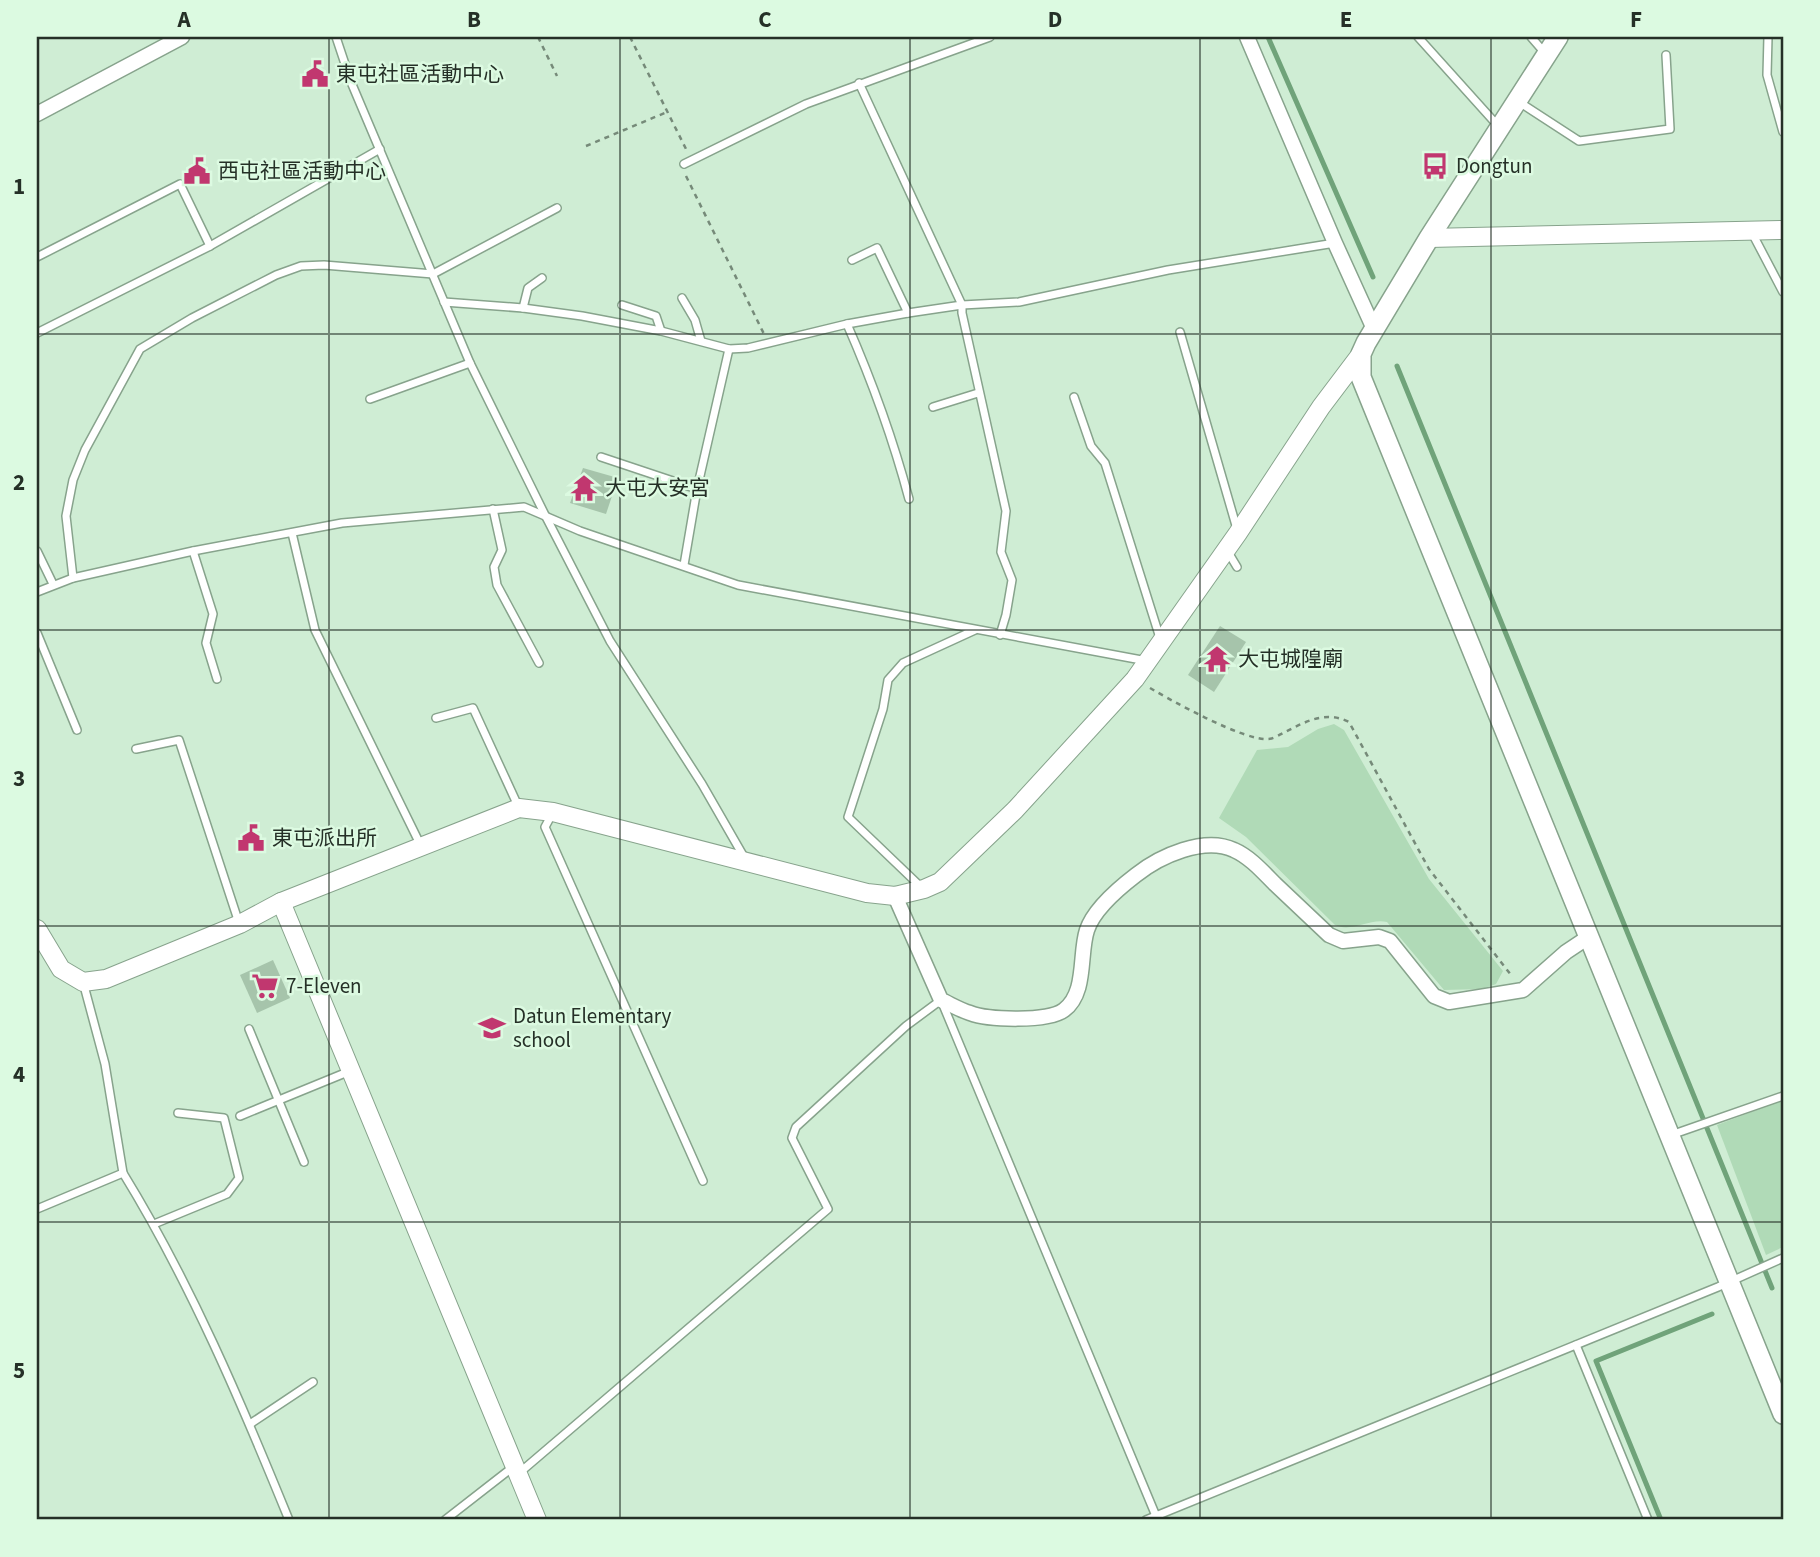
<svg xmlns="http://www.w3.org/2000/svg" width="1820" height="1557" viewBox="0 0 1820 1557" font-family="'Source Sans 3','Noto Sans TC',sans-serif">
  <rect width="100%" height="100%" fill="#cfedd4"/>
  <g fill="#b0dab7">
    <path d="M 1334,724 L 1344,730 L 1429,879 L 1503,971 L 1496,984 L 1482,989 L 1444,990 L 1387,922 C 1369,918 1352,933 1335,925 L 1246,837 L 1219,818 L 1257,750 L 1288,747 L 1318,729 Z"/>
    <polygon points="1783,1100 1783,1247 1766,1255 1717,1125"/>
  </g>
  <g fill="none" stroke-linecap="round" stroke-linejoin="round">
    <g stroke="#70a37a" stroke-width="5">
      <polyline points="1268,37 1373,277"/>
      <polyline points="1397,366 1772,1288"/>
      <polyline points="1661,1520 1596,1361 1712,1314"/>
    </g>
  </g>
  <g fill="#a6c4ab">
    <polygon points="583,468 618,478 606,514 570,503"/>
    <polygon points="1220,626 1246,642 1214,692 1188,675"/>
    <polygon points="273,960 290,998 257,1013 240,975"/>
  </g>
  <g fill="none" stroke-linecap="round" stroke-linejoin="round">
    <defs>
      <g id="service">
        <polyline points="336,37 351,82 470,363 545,515 610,641 702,784 744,857"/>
        <polyline points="1418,37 1499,127"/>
        <polyline points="1531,37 1544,52"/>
        <polyline points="1768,37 1767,75 1783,132"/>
        <polyline points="859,83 962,305 962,313 1006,511 1001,552 1012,580 1006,615 1000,635"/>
        <polyline points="1519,102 1579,141 1670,129 1666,55"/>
        <polyline points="684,164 806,104 990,37"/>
        <polyline points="1751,231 1783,292"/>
        <polyline points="37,257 180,184 210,246"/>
        <polyline points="852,260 877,248 908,313"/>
        <polyline points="682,298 695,320 701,341"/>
        <polyline points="444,302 523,308 582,316 661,331 729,349 748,348 847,324 908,313 962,305 1019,302 1168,270 1335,243"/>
        <polyline points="622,305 656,316 661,331"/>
        <polyline points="523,308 528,288 542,278"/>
        <path d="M 847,324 C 872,381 893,439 909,499"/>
        <polyline points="1180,332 1237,529"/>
        <polyline points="37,333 210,246 380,149"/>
        <polyline points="1074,397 1091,446 1105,463 1160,638"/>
        <polyline points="370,399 470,363"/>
        <polyline points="933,407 978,393"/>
        <polyline points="601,457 697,489"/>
        <polyline points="493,509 502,550 494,567 497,585 539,663"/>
        <polyline points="292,533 315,630 420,844"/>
        <polyline points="37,551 53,584"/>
        <polyline points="193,551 213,614 206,643 217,679"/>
        <polyline points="1228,552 1237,567"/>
        <polyline points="684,565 697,489 729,349"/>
        <polyline points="73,578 66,516 73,480 85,450 140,349 192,318 276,275 301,266 324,265 433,274 557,208"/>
        <polyline points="37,592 73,578 193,551 342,523 524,507 580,531 738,585 1147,661"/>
        <polyline points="37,633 77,730"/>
        <polyline points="436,718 473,708 519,808"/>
        <polyline points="136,749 179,740 239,923"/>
        <polyline points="552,814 545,827 703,1181"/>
        <polyline points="921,887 848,817 883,709 888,680 903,663 975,630"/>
        <polyline points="249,1029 304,1162"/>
        <polyline points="240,1116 350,1071"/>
        <polyline points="1671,1135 1783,1096"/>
        <path d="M 123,1173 C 190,1282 241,1402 289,1520"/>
        <polyline points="37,1209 123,1173 105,1064 83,982"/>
        <polyline points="154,1224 227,1194 239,1178 224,1118 178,1113"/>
        <polyline points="1576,1345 1648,1520"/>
        <polyline points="250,1424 313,1382"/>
        <polyline points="518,1474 828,1209 792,1138 796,1127 906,1026 941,1000 1156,1516"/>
        <polyline points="445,1520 513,1467"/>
        <polyline points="1146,1520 1718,1287 1783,1258"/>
      </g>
      <g id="minor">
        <polyline points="1247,37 1335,243 1374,329"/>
        <polyline points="37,114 182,37"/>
        <path d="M 895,896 L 941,1000 C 950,1004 960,1010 970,1013 C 988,1020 1048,1022 1064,1010 C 1087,993 1079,954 1087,930 C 1094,909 1119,888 1136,875 C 1160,856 1204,836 1234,850 C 1250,857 1263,872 1275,884 C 1293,901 1311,918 1329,935 L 1343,941 L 1379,937 L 1390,941 L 1434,996 L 1449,1002 L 1523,990 L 1566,952 L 1590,936"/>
      </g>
      <g id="tertiary">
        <polyline points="1429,238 1783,230"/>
        <polyline points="281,902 537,1520"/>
        <polyline points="37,929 61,969 83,982 106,979 240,924 281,902 519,808 553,812 867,893 895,896 924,889 940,882 1015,810 1135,679 1238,533 1321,407 1361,354"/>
      </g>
      <polyline id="secondary" points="1558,37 1429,238 1366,343 1361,354 1361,377 1783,1414"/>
    </defs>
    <use href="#service" stroke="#87a38c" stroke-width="10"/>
    <use href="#minor" stroke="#87a38c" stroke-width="17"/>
    <use href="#tertiary" stroke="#87a38c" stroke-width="20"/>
    <use href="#secondary" stroke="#87a38c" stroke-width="22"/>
    <g stroke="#768a79" stroke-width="2.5" stroke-dasharray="5 5" stroke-linecap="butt">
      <polyline points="538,37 557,76"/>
      <polyline points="630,37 686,149"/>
      <polyline points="586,146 667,112"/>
      <polyline points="686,176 764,334"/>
      <path d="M 1150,688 C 1172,701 1244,741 1268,739 C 1273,739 1279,735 1283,733 C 1305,722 1325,710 1349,722 L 1429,869 L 1511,975"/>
    </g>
    <use href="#service" stroke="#fff" stroke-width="7"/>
    <use href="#minor" stroke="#fff" stroke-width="14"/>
    <use href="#tertiary" stroke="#fff" stroke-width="18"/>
    <use href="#secondary" stroke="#fff" stroke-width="19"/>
  </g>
  <path fill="none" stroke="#253027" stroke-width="2" stroke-opacity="0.55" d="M 329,37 L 329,1520M 620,37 L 620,1520M 910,37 L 910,1520M 1200,37 L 1200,1520M 1491,37 L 1491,1520M 37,334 L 1783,334M 37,630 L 1783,630M 37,926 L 1783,926M 37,1222 L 1783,1222"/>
  <defs>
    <symbol id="civic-bare" viewBox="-9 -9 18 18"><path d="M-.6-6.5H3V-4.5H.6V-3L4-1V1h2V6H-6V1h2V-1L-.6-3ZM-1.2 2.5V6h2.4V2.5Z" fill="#c1376f" stroke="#dcfae1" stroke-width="2.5" paint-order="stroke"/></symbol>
    <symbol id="bus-bare" viewBox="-9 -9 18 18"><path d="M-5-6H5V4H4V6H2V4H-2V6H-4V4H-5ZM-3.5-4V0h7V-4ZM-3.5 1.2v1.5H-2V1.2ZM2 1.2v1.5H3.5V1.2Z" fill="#c1376f" stroke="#dcfae1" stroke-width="2.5" paint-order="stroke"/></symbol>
    <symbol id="temple-bare" viewBox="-9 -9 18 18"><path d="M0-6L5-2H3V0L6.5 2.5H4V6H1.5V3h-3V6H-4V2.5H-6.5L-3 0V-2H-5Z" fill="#c1376f" stroke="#dcfae1" stroke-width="2.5" paint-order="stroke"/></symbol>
    <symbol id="supermarket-bare" viewBox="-9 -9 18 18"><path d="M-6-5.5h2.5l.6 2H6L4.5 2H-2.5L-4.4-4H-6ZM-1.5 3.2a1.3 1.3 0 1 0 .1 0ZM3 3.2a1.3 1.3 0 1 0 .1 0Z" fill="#c1376f" stroke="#dcfae1" stroke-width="2.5" paint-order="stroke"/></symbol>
    <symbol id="school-bare" viewBox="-9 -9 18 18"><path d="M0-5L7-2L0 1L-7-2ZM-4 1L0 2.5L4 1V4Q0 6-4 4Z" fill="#c1376f" stroke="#dcfae1" stroke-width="2.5" paint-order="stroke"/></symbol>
  </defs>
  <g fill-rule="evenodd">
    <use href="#civic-bare" x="296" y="55" width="38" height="38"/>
    <use href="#bus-bare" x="1416" y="147" width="38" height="38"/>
    <use href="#civic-bare" x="178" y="152" width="38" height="38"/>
    <use href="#temple-bare" x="565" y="469" width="38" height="38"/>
    <use href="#temple-bare" x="1198" y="640" width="38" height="38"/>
    <use href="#civic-bare" x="232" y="819" width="38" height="38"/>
    <use href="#supermarket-bare" x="246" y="967" width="38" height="38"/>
    <use href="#school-bare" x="473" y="1009" width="38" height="38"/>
  </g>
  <g text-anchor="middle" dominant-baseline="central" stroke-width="5" stroke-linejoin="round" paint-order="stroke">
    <g font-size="21" fill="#253027" stroke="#dcfae1" text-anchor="start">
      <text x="336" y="74">東屯社區活動中心</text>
      <text x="1456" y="166">Dongtun</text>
      <text x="218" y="171">西屯社區活動中心</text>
      <text x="605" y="488">大屯大安宮</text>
      <text x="1238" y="659">大屯城隍廟</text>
      <text x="272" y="838">東屯派出所</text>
      <text x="286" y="986">7-Eleven</text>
      <text x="513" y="1016">Datun Elementary<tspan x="513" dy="24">school</tspan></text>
    </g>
  </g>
  <rect width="1820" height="1557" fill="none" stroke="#dcfae1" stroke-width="77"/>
  <rect x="38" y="38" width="1744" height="1480" fill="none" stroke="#253027" stroke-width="2.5"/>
  <g font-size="23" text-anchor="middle" font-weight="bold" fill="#253027">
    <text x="184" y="27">A</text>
    <text x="474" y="27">B</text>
    <text x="765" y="27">C</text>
    <text x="1055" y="27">D</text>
    <text x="1346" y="27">E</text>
    <text x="1636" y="27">F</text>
    <text x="19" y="194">1</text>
    <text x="19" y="490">2</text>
    <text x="19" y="786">3</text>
    <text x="19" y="1082">4</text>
    <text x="19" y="1378">5</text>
  </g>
</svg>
